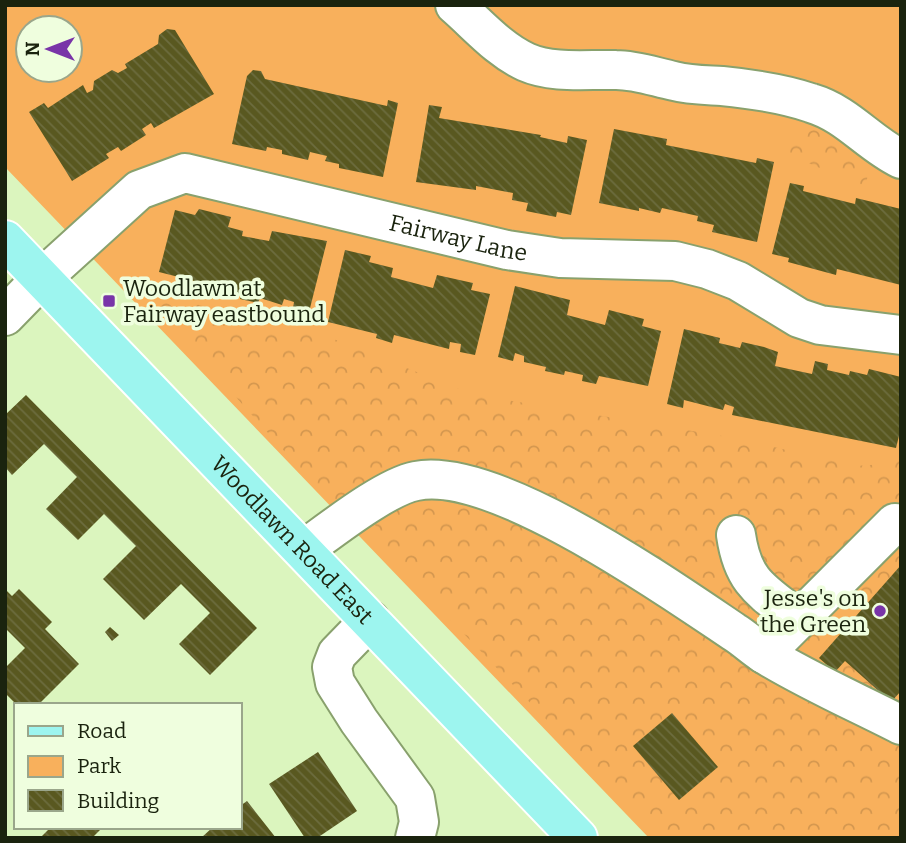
<svg xmlns="http://www.w3.org/2000/svg" width="906" height="843" viewBox="0 0 906 843" font-family="Bitter,serif">
  <defs>
    <pattern id="forest-crowns" width="20" height="18" patternUnits="userSpaceOnUse" patternTransform="scale(1.75)"><rect width="20" height="18" fill="#f8b05c"/><path d="M2 6a3 3 0 1 1 6 0M12 15a3 3 0 1 1 6 0" fill="none" stroke="#d4974f"/></pattern>
    <pattern id="building-back-hatch" width="6" height="6" patternUnits="userSpaceOnUse" patternTransform="scale(1.75)"><rect width="6" height="6" fill="#595820"/><path d="M-1 5l2 2M0 0l6 6M5-1l2 2" fill="none" stroke="#6c6c3e"/></pattern>
  </defs>
  <rect width="100%" height="100%" fill="#dbf5be"/>
  <path fill="#f8b05c" fill-rule="evenodd" d="M 5,5 L 901,5 L 901,806 L 877,838 L 649,838 L 5,167 ZM 28,28 L 70,28 L 70,70 L 28,70 Z"/>
  <g fill="url(#forest-crowns)">
    <polygon points="850,124 874,148 865,188 788,154 793,133"/>
    <polygon points="140,290 340,341 471,394 740,439 855,466 885,464 901,449 901,838 660,838 395,562 373,521 320,491"/>
  </g>
  <g fill="url(#building-back-hatch)">
    <polygon points="167,29 175,30 214,94 154,128 151,123 142,129 146,135 121,151 118,147 106,154 109,158 72,181 29,112 44,103 48,108 83,85 87,93 93,90 94,81 112,70 118,73 127,68 125,64 158,44 159,35"/>
    <polygon points="253,70 261,71 265,79 387,106 388,100 398,103 383,177 339,168 339,164 325,161 327,156 310,152 308,160 282,154 282,150 267,147 266,151 232,144 247,76"/>
    <polygon points="429,105 442,107 439,118 541,135 540,137 567,143 568,136 587,140 571,215 557,212 556,217 526,211 528,203 512,200 513,193 476,186 476,190 416,182"/>
    <polygon points="614,129 667,139 666,145 756,163 757,158 774,162 757,242 712,232 714,225 697,221 698,216 662,208 660,213 639,208 639,211 599,203"/>
    <polygon points="790,183 804,186 803,191 855,204 856,198 901,209 901,285 837,269 836,275 788,262 789,258 772,254"/>
    <polygon points="199,209 231,217 228,227 243,231 242,236 269,241 272,231 327,241 309,312 293,308 294,302 284,299 282,305 260,298 258,303 240,299 241,295 225,291 224,298 204,291 206,284 159,272 175,210 195,215"/>
    <polygon points="345,250 371,256 369,262 393,268 391,277 433,288 437,275 473,283 471,290 490,294 475,355 460,352 461,344 450,342 449,349 394,335 392,343 376,338 377,334 328,322"/>
    <polygon points="515,286 570,300 567,315 605,325 609,310 644,319 642,326 661,331 648,386 599,376 596,384 582,381 583,375 565,371 564,375 545,371 546,367 524,362 524,356 515,353 513,361 498,357"/>
    <polygon points="684,329 720,338 719,343 740,348 742,342 764,347 778,352 775,366 812,374 815,361 828,364 827,370 849,375 850,371 867,375 869,369 901,377 901,428 896,448 732,415 734,407 725,404 723,410 684,400 683,408 667,404"/>
    <polygon points="26,395 257,628 210,675 179,644 210,613 181,584 144,620 103,579 136,546 104,514 78,540 46,509 77,477 44,444 12,475 5,467 5,415"/>
    <polygon points="901,565 901,691 891,702 845,661 835,672 819,658"/>
    <polygon points="5,589 12,596 19,589 52,622 45,629 79,664 38,705 17,705 5,693 5,668 25,648 5,628"/>
    <polygon points="110,627 119,635 112,641 105,632"/>
    <polygon points="672,713 718,767 679,800 633,746"/>
    <polygon points="318,752 357,811 317,838 305,838 269,784"/>
    <polygon points="247,801 276,838 201,838 213,827 240,827 240,806"/>
    <polygon points="103,827 92,838 40,838 51,827"/>
  </g>
  <g fill="none" stroke-linecap="round" stroke-linejoin="round">
    <defs>
      <g id="minor">
        <path d="M 455,5 C 478,25 498,49 526,62 C 553,74 588,69 616,70 C 636,70 655,77 674,81 C 689,85 706,85 722,86 C 752,89 782,93 811,103 C 848,114 868,143 901,159"/>
        <path id="s1" d="M 5,316 L 42,278 L 139,190 L 185,173 L 507,250 L 560,258 L 675,261 L 707,269 L 738,281 L 799,318 L 820,325 L 901,335"/>
        <path d="M 736,535 C 743,583 762,591 797,618"/>
        <path d="M 303,550 C 331,530 385,487 416,481 C 494,465 667,587 734,632 C 744,638 753,647 764,654 C 806,680 856,702 901,725"/>
        <polyline points="370,620 337,654 332,667 335,683 359,721 415,798 419,822 415,838"/>
        <polyline points="764,654 895,523"/>
      </g>
      <g id="major">
        <path id="s2" d="M 5,240 L 578,838"/>
      </g>
    </defs>
    <use href="#minor" stroke="#89a16d" stroke-width="42"/>
    <use href="#major" stroke="#fff" stroke-width="42"/>
    <use href="#minor" stroke="#fff" stroke-width="38"/>
    <use href="#major" stroke="#9df5ef" stroke-width="38"/>
  </g>
  <g fill="#7934a8" stroke="#effede" stroke-width="2.5">
    <rect x="102" y="294" width="14" height="14" rx="3.5"/>
    <circle cx="880" cy="611" r="7"/>
  </g>
  <g text-anchor="middle" dominant-baseline="central" stroke-width="7" stroke-linejoin="round" paint-order="stroke">
    <g font-size="23" fill="#1a230e" stroke="#effede">
      <text stroke="none"><textPath href="#s1" startOffset="514">Fairway Lane</textPath></text>
      <text stroke="none"><textPath href="#s2" startOffset="415">Woodlawn Road East</textPath></text>
    </g>
    <g font-size="23" fill="#1a230e" stroke="#effede" text-anchor="start">
      <text x="123" y="288">Woodlawn at<tspan x="123" dy="26">Fairway eastbound</tspan></text>
      <text x="866" y="598" text-anchor="end">Jesse's on<tspan x="866" dy="26">the Green</tspan></text>
    </g>
  </g>
  <rect width="906" height="843" fill="none" stroke="#1a230e" stroke-width="14"/>
  <rect x="14" y="703" width="228" height="126" fill="#effede" stroke="#9aa68b" stroke-width="2"/>
  <rect x="28" y="726" width="35" height="10" fill="#9df5ef" stroke="#9aa68b" stroke-width="2"/>
  <text x="77" y="738" font-size="21" fill="#1a230e">Road</text>
  <rect x="28" y="756" width="35" height="21" fill="#f8b05c" stroke="#9aa68b" stroke-width="2"/>
  <text x="77" y="773" font-size="21" fill="#1a230e">Park</text>
  <rect x="28" y="790" width="35" height="21" fill="url(#building-back-hatch)" stroke="#9aa68b" stroke-width="2"/>
  <text x="77" y="808" font-size="21" fill="#1a230e">Building</text>
  <g transform="translate(49 49) rotate(270)"><circle r="33" fill="#effede" stroke="#9aa68b" stroke-width="2"/>
  <path d="M0-5L12 26L0 18L-12 26Z" fill="#7934a8"/>
  <text y="-10" font-size="19" font-weight="bold" text-anchor="middle" fill="#1a230e">N</text>
  </g>
</svg>
